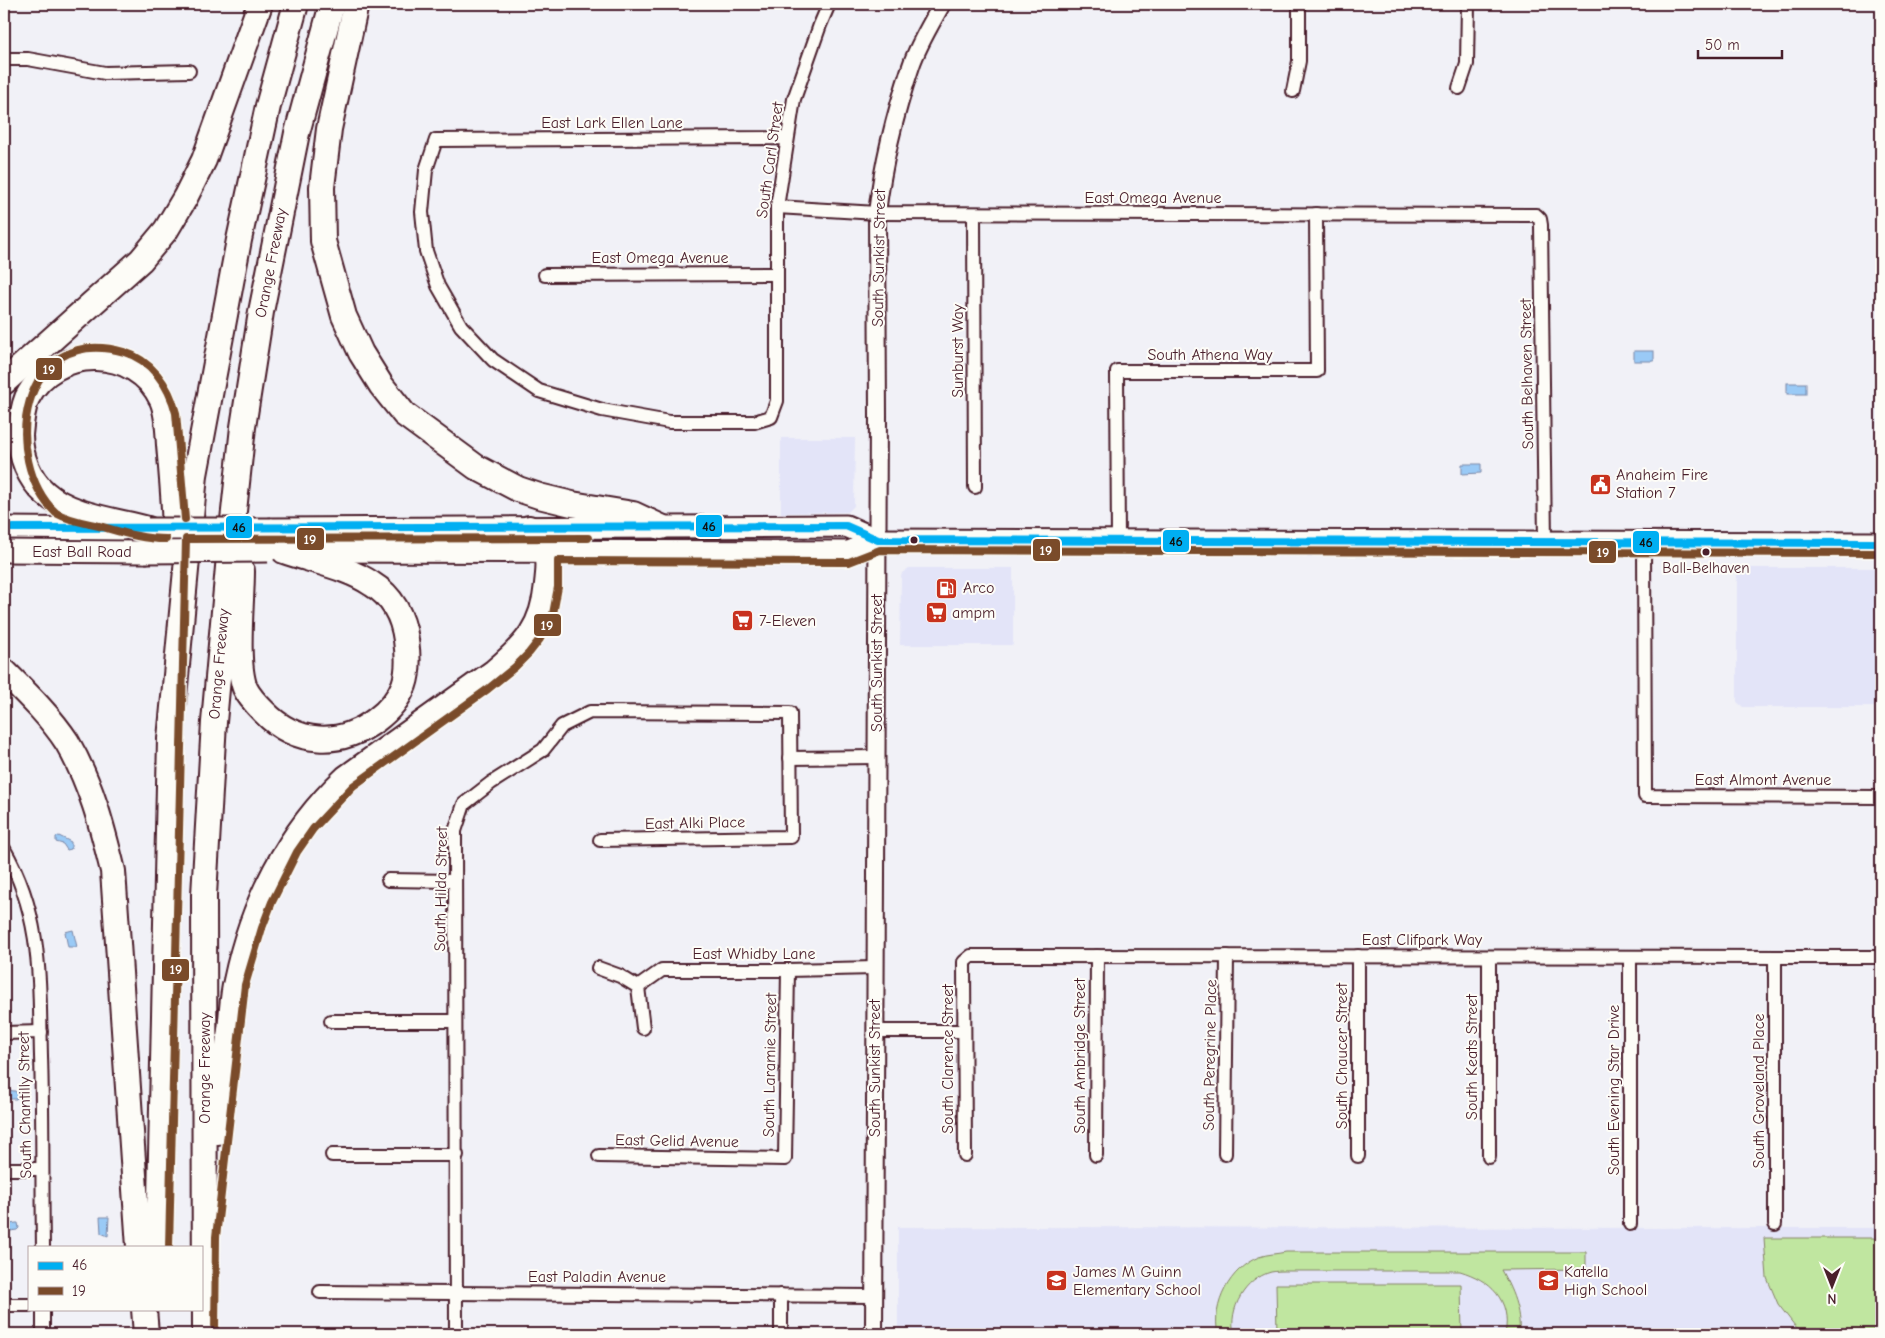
<svg xmlns="http://www.w3.org/2000/svg" width="1885" height="1338" viewBox="0 0 1885 1338" font-family="'Comic Neue',sans-serif">
  <rect width="100%" height="100%" fill="#f1f1f7"/>
  <filter id="ink" filterUnits="userSpaceOnUse"><feTurbulence type="fractalNoise" baseFrequency=".02" numOctaves="2"/><feDisplacementMap in="SourceGraphic" scale="10" xChannelSelector="R" yChannelSelector="G"/><feConvolveMatrix kernelMatrix="1 2 1 2 8 2 1 2 1" color-interpolation-filters="sRGB"/></filter>
  <g filter="url(#ink)">
    <g fill="#e3e4f8">
      <polygon points="781,438 855,438 854,506 848,512 781,513"/>
      <polygon points="909,568 1013,568 1013,645 900,645 901,577 902,573"/>
      <polygon points="1737,568 1881,568 1881,707 1743,707 1737,702"/>
      <polygon points="898,1227 1881,1228 1881,1334 898,1334"/>
    </g>
    <g fill="#c0e6a0" stroke="#858266">
      <polygon points="1764,1238 1874,1238 1881,1244 1881,1334 1805,1334 1795,1326 1778,1304 1767,1278"/>
      <path d="M 1286,1252 L 1586,1252 L 1586,1269 L 1501,1270 C 1512,1290 1521,1310 1519,1334 L 1505,1334 C 1512,1300 1490,1280 1460,1271 L 1287,1271 C 1282,1271 1276,1271 1271,1272 C 1245,1279 1228,1309 1234,1334 L 1218,1334 C 1211,1305 1230,1268 1259,1257 C 1267,1254 1277,1254 1286,1252 Z"/>
      <polygon points="1276,1284 1461,1284 1462,1334 1277,1334"/>
    </g>
    <g fill="#9acaf6" stroke="#7a86a5">
      <rect x="1634" y="351" width="20" height="10"/>
      <rect x="1787" y="383" width="19" height="11"/>
      <polygon points="1462,464 1481,464 1481,473 1462,474"/>
      <polygon points="59,836 71,842 71,849 67,850 63,844 56,842 56,837"/>
      <polygon points="73,930 77,947 68,947 65,932"/>
      <polygon points="4,1090 15,1091 19,1096 16,1099 4,1099"/>
      <polygon points="100,1217 109,1217 108,1236 101,1233"/>
      <polygon points="16,1223 18,1223 19,1228 17,1230 4,1232 4,1225"/>
    </g>
    <g fill="none" stroke-linecap="round" stroke-linejoin="round">
      <defs>
        <g id="minor">
          <polyline points="4,59 28,59 105,73 189,71"/>
          <polyline points="1459,88 1467,64 1468,4"/>
          <polyline points="1293,91 1299,61 1299,4"/>
          <polyline points="787,138 436,140 426,170 422,212 426,251 438,286 461,326 493,360 539,391 602,410 669,422 754,422 771,417 777,401 777,207 794,99 820,25 829,4"/>
          <polyline points="777,207 877,213 1536,215 1540,219 1541,225 1545,542"/>
          <polyline points="974,214 975,487"/>
          <polyline points="545,275 776,274"/>
          <polyline points="1118,541 1117,371 1317,371 1316,214"/>
          <polyline points="1644,543 1645,796 1881,797"/>
          <polyline points="790,758 876,757"/>
          <path d="M 4,849 C 43,917 39,981 41,1056 C 43,1120 42,1183 43,1247"/>
          <polyline points="388,880 455,881"/>
          <polyline points="1358,956 1358,1156"/>
          <polyline points="1489,957 1489,1157"/>
          <polyline points="1630,957 1630,1224"/>
          <polyline points="1775,957 1775,1224"/>
          <polyline points="598,968 620,976 638,987 643,1028"/>
          <polyline points="638,987 662,970 788,970 875,968"/>
          <polyline points="331,1021 455,1021"/>
          <polyline points="875,1031 964,1031"/>
          <polyline points="4,1033 41,1032"/>
          <polyline points="1225,1154 1227,956"/>
          <polyline points="332,1155 457,1155"/>
          <polyline points="965,1155 964,962 971,956 1881,957"/>
          <polyline points="1096,1155 1097,956"/>
          <polyline points="599,1156 785,1159 788,970"/>
          <polyline points="4,1169 42,1169"/>
          <polyline points="320,1292 874,1296"/>
          <polyline points="781,1295 781,1334"/>
          <polyline points="4,1305 29,1305"/>
          <polyline points="43,1334 43,1309"/>
          <polyline points="456,1334 455,831 464,804 491,783 543,750 562,726 590,712 790,713 791,837 600,840"/>
        </g>
        <path id="tertiary" d="M 874,1334 L 878,415 L 877,213 C 883,163 895,114 911,66 C 918,45 931,24 942,4"/>
        <g id="primary">
          <polyline points="4,528 123,529"/>
          <polyline points="271,529 846,526 878,540"/>
          <polyline points="4,551 145,552"/>
          <polyline points="296,551 849,552 878,540 1881,543"/>
        </g>
        <g id="motorway">
          <polyline points="356,4 329,129 322,187 323,241 344,316 361,353 381,385 404,414 476,467 518,489 539,496 572,504 633,514 661,527"/>
          <polyline points="4,382 141,260 166,230 185,198 204,160 260,4"/>
          <path d="M 148,529 C 115,520 71,516 45,493 C 29,479 20,456 20,435 C 21,423 22,410 27,398 C 55,344 137,345 162,400 C 168,414 168,430 169,445 C 172,477 175,508 175,540"/>
          <path d="M 242,571 C 242,601 235,662 245,688 C 249,697 257,705 264,712 C 296,745 340,747 376,720 C 388,711 399,698 404,685 C 409,671 408,654 406,640 C 403,617 392,596 372,584 C 347,567 312,561 284,551"/>
          <path d="M 4,671 C 26,693 50,716 67,742 C 91,783 102,826 113,871 L 139,1247"/>
          <path d="M 218,1132 C 222,1098 226,1064 230,1030 C 232,1014 232,997 236,981 C 252,904 288,832 346,778 L 494,672 C 526,645 543,627 547,584 C 548,574 550,563 547,553 C 545,545 535,535 529,528"/>
          <polyline points="159,1247 170,739 195,475 239,240 268,106 296,4"/>
          <polyline points="144,1309 146,1334"/>
          <polyline points="205,1334 204,895 214,722 228,567 243,427 261,312 297,133 332,4"/>
        </g>
      </defs>
      <use href="#minor" stroke="#4a1f2b" stroke-width="16"/>
      <use href="#tertiary" stroke="#4a1f2b" stroke-width="20"/>
      <use href="#primary" stroke="#4a1f2b" stroke-width="25"/>
      <use href="#motorway" stroke="#4a1f2b" stroke-width="28"/>
      <use href="#minor" stroke="#fdfcf7" stroke-width="12"/>
      <use href="#tertiary" stroke="#fdfcf7" stroke-width="16"/>
      <use href="#primary" stroke="#fdfcf7" stroke-width="21"/>
      <use href="#motorway" stroke="#fdfcf7" stroke-width="24"/>
      <defs>
        <g id="primary-bridge">
          <polyline points="148,529 271,529"/>
          <polyline points="145,552 268,551"/>
        </g>
      </defs>
      <use href="#primary-bridge" stroke="#4a1f2b" stroke-width="25" stroke-linecap="butt"/>
      <use href="#primary-bridge" stroke="#fdfcf7" stroke-width="21"/>
      <defs>
        <polyline id="bus-1" points="4,528 846,526 878,540 1881,543"/>
        <g id="bus-2">
          <path d="M 166,539 C 143,539 124,533 103,527 C 87,523 70,521 56,513 C 0,460 19,322 124,352 C 151,360 169,385 176,413 L 185,519"/>
          <polyline points="169,1247 186,539 588,538"/>
          <polyline points="215,1334 216,1237 245,985 262,928 272,902 297,852 313,829 353,786 488,689 515,667 529,653 540,639 553,614 558,587 558,561 849,562 880,550 1881,553"/>
        </g>
      </defs>
      <use href="#bus-1" stroke="#fdfcf7" stroke-width="11"/>
      <use href="#bus-2" stroke="#fdfcf7" stroke-width="11"/>
      <use href="#bus-1" stroke="#00aff2" stroke-width="8"/>
      <use href="#bus-2" stroke="#7a4b2a" stroke-width="8"/>
    </g>
  </g>
  <defs>
    <symbol id="civic-square" viewBox="-11 -11 22 22"><rect x="-9" y="-9" width="18" height="18" rx="4" fill="#c8321e" stroke="#fdfcf7"/><path d="M-.6-6.5H3V-4.5H.6V-3L4-1V1h2V6H-6V1h2V-1L-.6-3ZM-1.2 2.5V6h2.4V2.5Z" fill="#fff"/></symbol>
    <symbol id="fuel-square" viewBox="-11 -11 22 22"><rect x="-9" y="-9" width="18" height="18" rx="4" fill="#c8321e" stroke="#fdfcf7"/><path d="M-5.5-6h7V0h2V4h1.3V-2.5L3-4.5l.8-.8L6-3V5H2.5V1h-1V6h-7ZM-4.2-4.7v3.2H.2V-4.7Z" fill="#fff"/></symbol>
    <symbol id="supermarket-square" viewBox="-11 -11 22 22"><rect x="-9" y="-9" width="18" height="18" rx="4" fill="#c8321e" stroke="#fdfcf7"/><path d="M-6-5.5h2.5l.6 2H6L4.5 2H-2.5L-4.4-4H-6ZM-1.5 3.2a1.3 1.3 0 1 0 .1 0ZM3 3.2a1.3 1.3 0 1 0 .1 0Z" fill="#fff"/></symbol>
    <symbol id="school-square" viewBox="-11 -11 22 22"><rect x="-9" y="-9" width="18" height="18" rx="4" fill="#c8321e" stroke="#fdfcf7"/><path d="M0-5L7-2L0 1L-7-2ZM-4 1L0 2.5L4 1V4Q0 6-4 4Z" fill="#fff"/></symbol>
  </defs>
  <g fill-rule="evenodd">
    <use href="#civic-square" x="1588" y="472" width="25" height="25"/>
    <use href="#fuel-square" x="934" y="576" width="25" height="25"/>
    <use href="#supermarket-square" x="924" y="600" width="25" height="25"/>
    <use href="#supermarket-square" x="730" y="608" width="25" height="25"/>
    <use href="#school-square" x="1044" y="1268" width="25" height="25"/>
    <use href="#school-square" x="1536" y="1268" width="25" height="25"/>
  </g>
  <g fill="#4a1f2b" stroke="#fdfcf7" stroke-width="2">
    <circle cx="914" cy="540" r="4.5"/>
    <circle cx="1706" cy="552" r="4.5"/>
  </g>
  <g text-anchor="middle" dominant-baseline="central" stroke-width="4" stroke-linejoin="round" paint-order="stroke">
    <g font-size="15" fill="#4a1f2b" stroke="#fdfcf7">
      <text x="1706" y="568">Ball-Belhaven</text>
    </g>
    <g font-size="16" fill="#4a1f2b" stroke="#fdfcf7">
      <text x="612" y="123">East Lark Ellen Lane</text>
      <text transform="translate(770 160) rotate(-82)">South Carl Street</text>
      <text x="1153" y="198">East Omega Avenue</text>
      <text x="660" y="258">East Omega Avenue</text>
      <text transform="translate(879 258) rotate(-89)">South Sunkist Street</text>
      <text transform="translate(271 263) rotate(-79)">Orange Freeway</text>
      <text transform="translate(958 351) rotate(-90)">Sunburst Way</text>
      <text x="1210" y="355">South Athena Way</text>
      <text transform="translate(1527 374) rotate(-91)">South Belhaven Street</text>
      <text x="82" y="552">East Ball Road</text>
      <text transform="translate(877 663) rotate(-90)">South Sunkist Street</text>
      <text transform="translate(219 664) rotate(-85)">Orange Freeway</text>
      <text x="1763" y="780">East Almont Avenue</text>
      <text transform="translate(695 823) rotate(-1)">East Alki Place</text>
      <text transform="translate(441 889) rotate(-89)">South Hilda Street</text>
      <text x="1422" y="940">East Clifpark Way</text>
      <text x="754" y="954">East Whidby Lane</text>
      <text transform="translate(1210 1055) rotate(-89)">South Peregrine Place</text>
      <text transform="translate(1080 1056) rotate(-90)">South Ambridge Street</text>
      <text transform="translate(1342 1056) rotate(-90)">South Chaucer Street</text>
      <text transform="translate(1472 1057) rotate(-90)">South Keats Street</text>
      <text transform="translate(948 1059) rotate(-90)">South Clarence Street</text>
      <text transform="translate(770 1065) rotate(-89)">South Laramie Street</text>
      <text transform="translate(205 1068) rotate(-90)">Orange Freeway</text>
      <text transform="translate(875 1068) rotate(-90)">South Sunkist Street</text>
      <text transform="translate(1614 1090) rotate(-90)">South Evening Star Drive</text>
      <text transform="translate(1759 1091) rotate(-90)">South Groveland Place</text>
      <text transform="translate(25 1105) rotate(-91)">South Chantilly Street</text>
      <text transform="translate(677 1141) rotate(1)">East Gelid Avenue</text>
      <text x="597" y="1277">East Paladin Avenue</text>
    </g>
    <g font-size="16" fill="#4a1f2b" stroke="#fdfcf7" text-anchor="start">
      <text x="1616" y="475">Anaheim Fire<tspan x="1616" dy="18">Station 7</tspan></text>
      <text x="963" y="588">Arco</text>
      <text x="952" y="613">ampm</text>
      <text x="759" y="621">7-Eleven</text>
      <text x="1073" y="1272">James M Guinn<tspan x="1073" dy="18">Elementary School</tspan></text>
      <text x="1564" y="1272">Katella<tspan x="1564" dy="18">High School</tspan></text>
    </g>
  </g>
  <g stroke="#fdfcf7" stroke-width="2">
    <rect x="35" y="357" width="28" height="24" rx="5" fill="#7a4b2a"/>
    <rect x="695" y="514" width="28" height="24" rx="5" fill="#00aff2"/>
    <rect x="225" y="515" width="28" height="24" rx="5" fill="#00aff2"/>
    <rect x="296" y="527" width="29" height="24" rx="5" fill="#7a4b2a"/>
    <rect x="1162" y="529" width="28" height="24" rx="5" fill="#00aff2"/>
    <rect x="1632" y="530" width="28" height="24" rx="5" fill="#00aff2"/>
    <rect x="1032" y="538" width="29" height="24" rx="5" fill="#7a4b2a"/>
    <rect x="1588" y="540" width="29" height="24" rx="5" fill="#7a4b2a"/>
    <rect x="533" y="613" width="29" height="24" rx="5" fill="#7a4b2a"/>
    <rect x="161" y="958" width="29" height="24" rx="5" fill="#7a4b2a"/>
  </g>
  <g font-size="14" text-anchor="middle" font-weight="bold" fill="#fff">
    <text x="49" y="374">19</text>
    <text x="310" y="544">19</text>
    <text x="1046" y="555">19</text>
    <text x="1603" y="557">19</text>
    <text x="547" y="630">19</text>
    <text x="176" y="974">19</text>
  </g>
  <g font-size="14" text-anchor="middle" font-weight="bold" fill="#111">
    <text x="709" y="531">46</text>
    <text x="239" y="532">46</text>
    <text x="1176" y="546">46</text>
    <text x="1646" y="547">46</text>
  </g>
  <rect width="1885" height="1338" fill="none" stroke="#fdfcf7" stroke-width="20"/>
  <rect x="10" y="10" width="1865" height="1318" fill="none" stroke="#4a1f2b" stroke-width="2" filter="url(#ink)"/>
  <rect x="28" y="1246" width="175" height="65" fill="#fdfcf7" stroke="#b5a4a5"/>
  <rect x="38" y="1262" width="25" height="8" fill="#00aff2" stroke="#b5a4a5"/>
  <text x="72" y="1270" font-size="15" fill="#4a1f2b">46</text>
  <rect x="38" y="1287" width="25" height="8" fill="#7a4b2a" stroke="#b5a4a5"/>
  <text x="72" y="1296" font-size="15" fill="#4a1f2b">19</text>
  <g transform="translate(1832 1286) rotate(180)" stroke="#fdfcf7" stroke-width="4" paint-order="stroke">
  <path d="M0-4L9 19L0 12L-9 19Z" fill="#4a1f2b"/>
  <text y="-8" font-size="14" font-weight="bold" text-anchor="middle" fill="#4a1f2b">N</text>
  </g>
  <path d="M1698 50v8h84v-8" fill="none" stroke="#4a1f2b" stroke-width="2.5"/>
  <text x="1705" y="50" font-size="15" fill="#4a1f2b" stroke="#fdfcf7" stroke-width="4" paint-order="stroke">50 m</text>
</svg>
